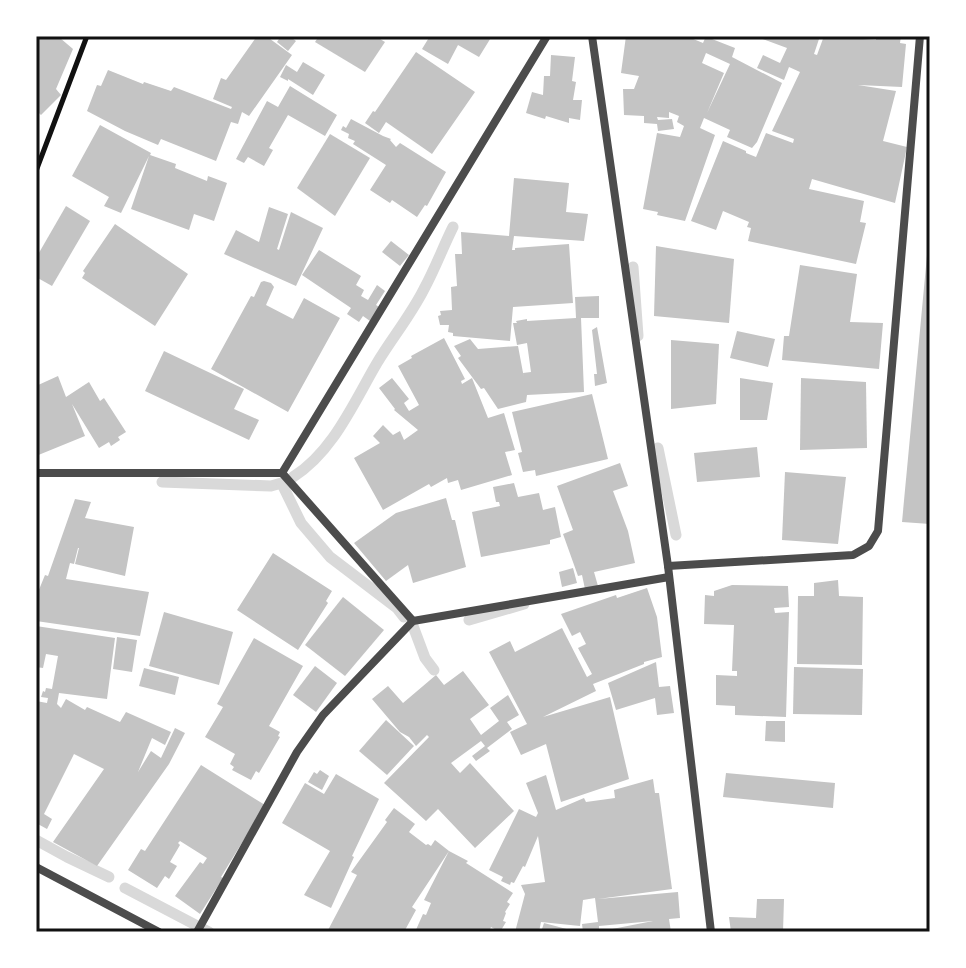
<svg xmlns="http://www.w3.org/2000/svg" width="966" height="968" viewBox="0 0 966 968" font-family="Inter,sans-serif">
  <rect width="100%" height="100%" fill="#fff"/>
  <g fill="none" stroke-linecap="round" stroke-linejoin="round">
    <g stroke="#d9d9d9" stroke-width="11">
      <polyline points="633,267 638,336"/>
      <polyline points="658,448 676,535"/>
      <path d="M 293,477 C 333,452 354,402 377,363 C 392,338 411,315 424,289 C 435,269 443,247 453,227"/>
      <polyline points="162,482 271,486 285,482"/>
      <polyline points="282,484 301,523 330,557 397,608 404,617"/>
      <polyline points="469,620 524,604"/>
      <polyline points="413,626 425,658 434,670"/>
      <polyline points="36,840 67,857 109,877"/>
      <polyline points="125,888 209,932"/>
    </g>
  </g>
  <g fill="#c4c4c4" fill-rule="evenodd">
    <polygon points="36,36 61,36 60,38 73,49 56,89 61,95 41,115 36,110"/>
    <polygon points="257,36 266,36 292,55 249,116 242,112 238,124 231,122 216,161 161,139 158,145 125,131 87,111 97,85 101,86 108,70 143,84 144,82 171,91 174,87 231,109 232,107 213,99 221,78 226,80"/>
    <polygon points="281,36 289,36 296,41 288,51 277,42"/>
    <polygon points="319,36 375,36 385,42 365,72 315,42"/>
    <polygon points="430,36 492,36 479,57 458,45 448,64 422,49"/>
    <path d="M 626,36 L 686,36 L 703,43 L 706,36 L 713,38 L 712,39 L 735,48 L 732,57 L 782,83 L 757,142 L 752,148 L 727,137 L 730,130 L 704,118 L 700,128 L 715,135 L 685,221 L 657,215 L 658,212 L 643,209 L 657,133 L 680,137 L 684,126 L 677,122 L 679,116 L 669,112 L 669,118 L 657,117 L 658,120 L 672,119 L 674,129 L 658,131 L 657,124 L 644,123 L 644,116 L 624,115 L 623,89 L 634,89 L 639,76 L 621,73 ZM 706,53 L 730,64 L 707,113 L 724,73 L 702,63 Z"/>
    <polygon points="755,36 820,36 814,54 817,55 824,36 876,40 876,36 901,36 900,43 906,44 902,87 858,85 896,91 883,141 907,147 895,203 812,179 809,189 864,201 860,222 866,223 856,264 748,241 751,228 747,227 749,222 723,211 716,230 691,221 723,141 746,151 746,153 756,157 766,133 793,143 794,139 772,131 800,72 789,67 784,80 757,68 763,55 780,63 787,48"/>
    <polygon points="416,52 475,92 432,154 386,122 379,133 365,123 373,111 375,112"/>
    <polygon points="551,55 575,57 572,81 576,82 573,100 582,100 580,120 569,118 569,123 546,116 545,119 526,113 532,92 543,95 544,76 550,76"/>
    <polygon points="303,62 325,75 313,95 288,79 288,81 280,77 286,65 297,72"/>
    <polygon points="290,86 337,115 325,136 288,115 269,148 273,150 264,166 248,157 244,163 236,159 267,101 278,107"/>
    <polygon points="351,119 383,136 391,139 390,140 396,147 400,143 446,172 427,206 425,205 417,217 392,200 390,203 370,190 386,165 353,144 355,141 348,138 349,134 341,130 343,126 346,128"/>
    <polygon points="100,125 151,153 150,155 176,164 175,168 207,181 208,176 227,183 214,221 194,214 189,230 131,209 149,156 121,213 104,206 109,197 72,176"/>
    <polygon points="330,134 370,158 335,216 297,188"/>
    <polygon points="514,178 569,183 566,212 588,214 584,241 514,236 512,250 515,250 515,248 569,244 573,303 513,307 510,341 453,336 453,333 448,332 449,325 440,325 438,316 441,315 440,311 452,310 451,287 457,286 455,254 462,254 461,232 509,236"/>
    <polygon points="66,206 90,221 52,286 36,277 36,258"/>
    <polygon points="269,207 288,214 277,249 279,250 291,212 323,228 296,286 224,254 236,230 259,242"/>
    <polygon points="115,224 188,274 155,326 82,278 85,273 83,271"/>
    <polygon points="391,241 409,255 400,266 382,252"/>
    <polygon points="928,245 930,245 930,524 902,522"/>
    <polygon points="656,246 734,259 729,323 654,316"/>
    <polygon points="319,250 361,276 356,285 364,290 361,296 368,300 377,285 385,291 376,305 379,307 370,321 363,316 359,322 347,314 351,308 302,275"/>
    <polygon points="800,265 857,274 850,322 883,323 879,369 782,360 784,336 789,336"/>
    <polygon points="264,281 271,283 274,287 266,305 293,319 304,298 340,318 288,412 211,369 251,296 254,297 261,282"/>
    <polygon points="599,296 599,318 581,318 584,392 527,395 526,402 498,409 484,388 481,389 458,358 461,356 454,346 470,339 478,349 518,346 524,378 523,373 531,372 527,343 517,345 513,323 517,323 516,321 527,319 527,321 576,318 575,297"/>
    <polygon points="597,327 607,383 595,386 594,374 597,374 592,330"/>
    <polygon points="737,331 775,339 768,367 730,358"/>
    <polygon points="444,338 465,379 461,381 462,384 472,378 488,418 504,413 515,450 505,452 512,475 461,490 458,480 448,483 447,478 431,487 429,484 383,510 354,458 380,443 373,436 383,425 393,435 400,431 404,440 418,430 394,410 395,409 379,388 392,378 409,399 404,403 409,411 419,405 398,366 412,358 411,356"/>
    <polygon points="671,340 719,344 716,404 671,409"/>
    <polygon points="164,351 244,389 234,409 259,420 249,440 145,391"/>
    <polygon points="58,376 66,397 89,382 100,401 104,398 126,432 118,437 120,440 111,446 109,442 99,448 72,404 85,436 36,456 36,386"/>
    <polygon points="740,378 773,383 767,420 740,420"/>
    <polygon points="801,378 866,382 867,448 800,450"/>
    <polygon points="592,394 608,459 536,476 535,470 523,472 518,453 522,452 512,412"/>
    <polygon points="757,447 760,477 697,482 694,453"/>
    <polygon points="620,463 628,486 613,491 628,531 635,563 594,572 598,586 585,589 582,575 578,576 563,534 573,530 557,486"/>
    <polygon points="785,472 846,477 838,544 782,540"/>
    <polygon points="514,483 518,497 539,493 543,510 555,507 561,537 550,540 550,544 481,557 472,512 500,506 499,502 496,502 493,487"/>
    <polygon points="446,498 452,520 455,520 466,567 413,583 408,565 386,581 354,543 396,513"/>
    <polygon points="75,499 91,502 85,518 134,527 125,576 75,564 79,548 78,548 74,564 70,563 66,579 149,592 140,636 36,621 36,597 45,575 48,576"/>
    <polygon points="273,553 332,591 326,601 328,603 298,650 237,610"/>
    <polygon points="573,568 577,583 562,587 559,572"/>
    <polygon points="838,580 839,596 863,597 862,665 797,664 798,596 814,596 814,583"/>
    <polygon points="732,585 788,586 789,607 774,608 775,613 789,612 786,717 735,715 735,706 716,705 716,675 737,676 737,671 732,671 734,625 704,624 705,595 714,596 714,591"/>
    <polygon points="647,588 657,617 662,657 644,662 644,664 593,684 596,691 543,717 610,697 629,779 561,802 546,744 521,755 510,732 527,724 489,652 510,641 515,652 562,628 587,677 592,674 578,648 586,644 580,632 572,636 561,614 616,595 617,598"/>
    <polygon points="343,597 384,630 345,676 305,645"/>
    <polygon points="164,612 233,632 219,685 149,666"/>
    <polygon points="36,626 115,638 107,699 59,693 57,704 61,708 66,699 85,710 87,707 120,722 126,712 171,732 165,745 152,738 138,772 151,751 161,758 175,728 185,733 169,764 97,866 53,842 104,769 74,754 44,814 52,819 47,829 36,823 36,701 47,703 48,698 41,697 43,691 45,692 46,688 52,689 58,656 46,654 43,668 36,667"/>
    <polygon points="117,637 137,640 132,672 113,669"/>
    <polygon points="254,638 303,666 269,726 280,732 278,736 280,737 259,773 256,771 251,780 232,770 234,767 230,764 235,754 205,737 223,707 217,704"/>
    <polygon points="656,662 659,687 670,686 674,713 657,715 655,698 616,710 608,683"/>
    <polygon points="315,666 337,683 316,712 293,695"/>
    <polygon points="794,667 863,669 862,715 793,714"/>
    <polygon points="144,668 179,677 175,695 139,686"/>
    <polygon points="463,671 489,705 470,719 481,735 499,721 490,708 508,695 519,715 507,722 512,729 487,748 490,751 476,761 472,756 485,746 481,741 451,763 460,773 470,763 514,811 475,848 438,809 426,821 384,783 429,737 427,735 416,746 409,737 400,732 372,699 388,686 403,703 436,675 444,685"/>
    <polygon points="386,720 414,746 387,775 359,751"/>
    <polygon points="766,721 785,721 785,742 765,741"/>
    <polygon points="201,765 265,805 221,877 223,878 200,914 175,896 200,862 203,864 207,858 180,841 178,843 180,845 170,862 177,866 169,879 165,876 157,888 128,870 141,849 145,851"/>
    <polygon points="320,770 329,776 322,790 308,782 314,772 317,774"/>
    <polygon points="726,773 835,783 833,808 723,797"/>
    <polygon points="336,774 379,799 352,856 354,857 331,908 304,895 330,851 282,823 305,783 324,794"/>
    <polygon points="546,775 556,810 584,798 586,802 615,798 614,790 653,779 655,793 659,793 672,889 598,899 678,892 680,918 669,919 671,932 607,932 607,930 653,921 599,926 599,932 583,932 582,924 598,922 595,898 583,900 580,926 541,922 539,932 515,932 525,894 521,885 545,882 538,836 525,867 523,866 514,883 511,882 510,885 501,881 503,877 489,870 519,809 536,817 538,813 526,783"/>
    <polygon points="394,808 415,824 409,832 426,845 428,844 431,846 435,840 449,851 468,861 466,863 513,893 507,902 510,904 505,912 506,913 503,921 506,922 500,932 491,927 489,932 415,932 423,914 426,915 431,903 424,900 449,851 412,907 416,910 404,932 327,932 357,875 351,872 387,822 385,820"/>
    <polygon points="757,899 784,899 783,932 731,932 729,917 756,918"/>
    <polygon points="544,923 574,931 574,932 541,932"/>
  </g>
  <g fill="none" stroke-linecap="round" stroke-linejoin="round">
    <polyline stroke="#111" stroke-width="5" points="36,171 87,36"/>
    <g stroke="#4c4c4c" stroke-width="8">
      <polyline points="592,36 668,566 711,932"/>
      <polyline points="36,473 282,473 413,621"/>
      <polyline points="282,473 547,36"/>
      <polyline points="668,566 853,555 869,546 878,531 920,36"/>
      <polyline points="36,867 159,932"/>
      <polyline points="197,932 297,752 323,715 413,621 669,577"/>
    </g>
  </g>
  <rect width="966" height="968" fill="none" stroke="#ffffff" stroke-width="76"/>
  <rect x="38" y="38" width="890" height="892" fill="none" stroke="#111" stroke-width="3"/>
</svg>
